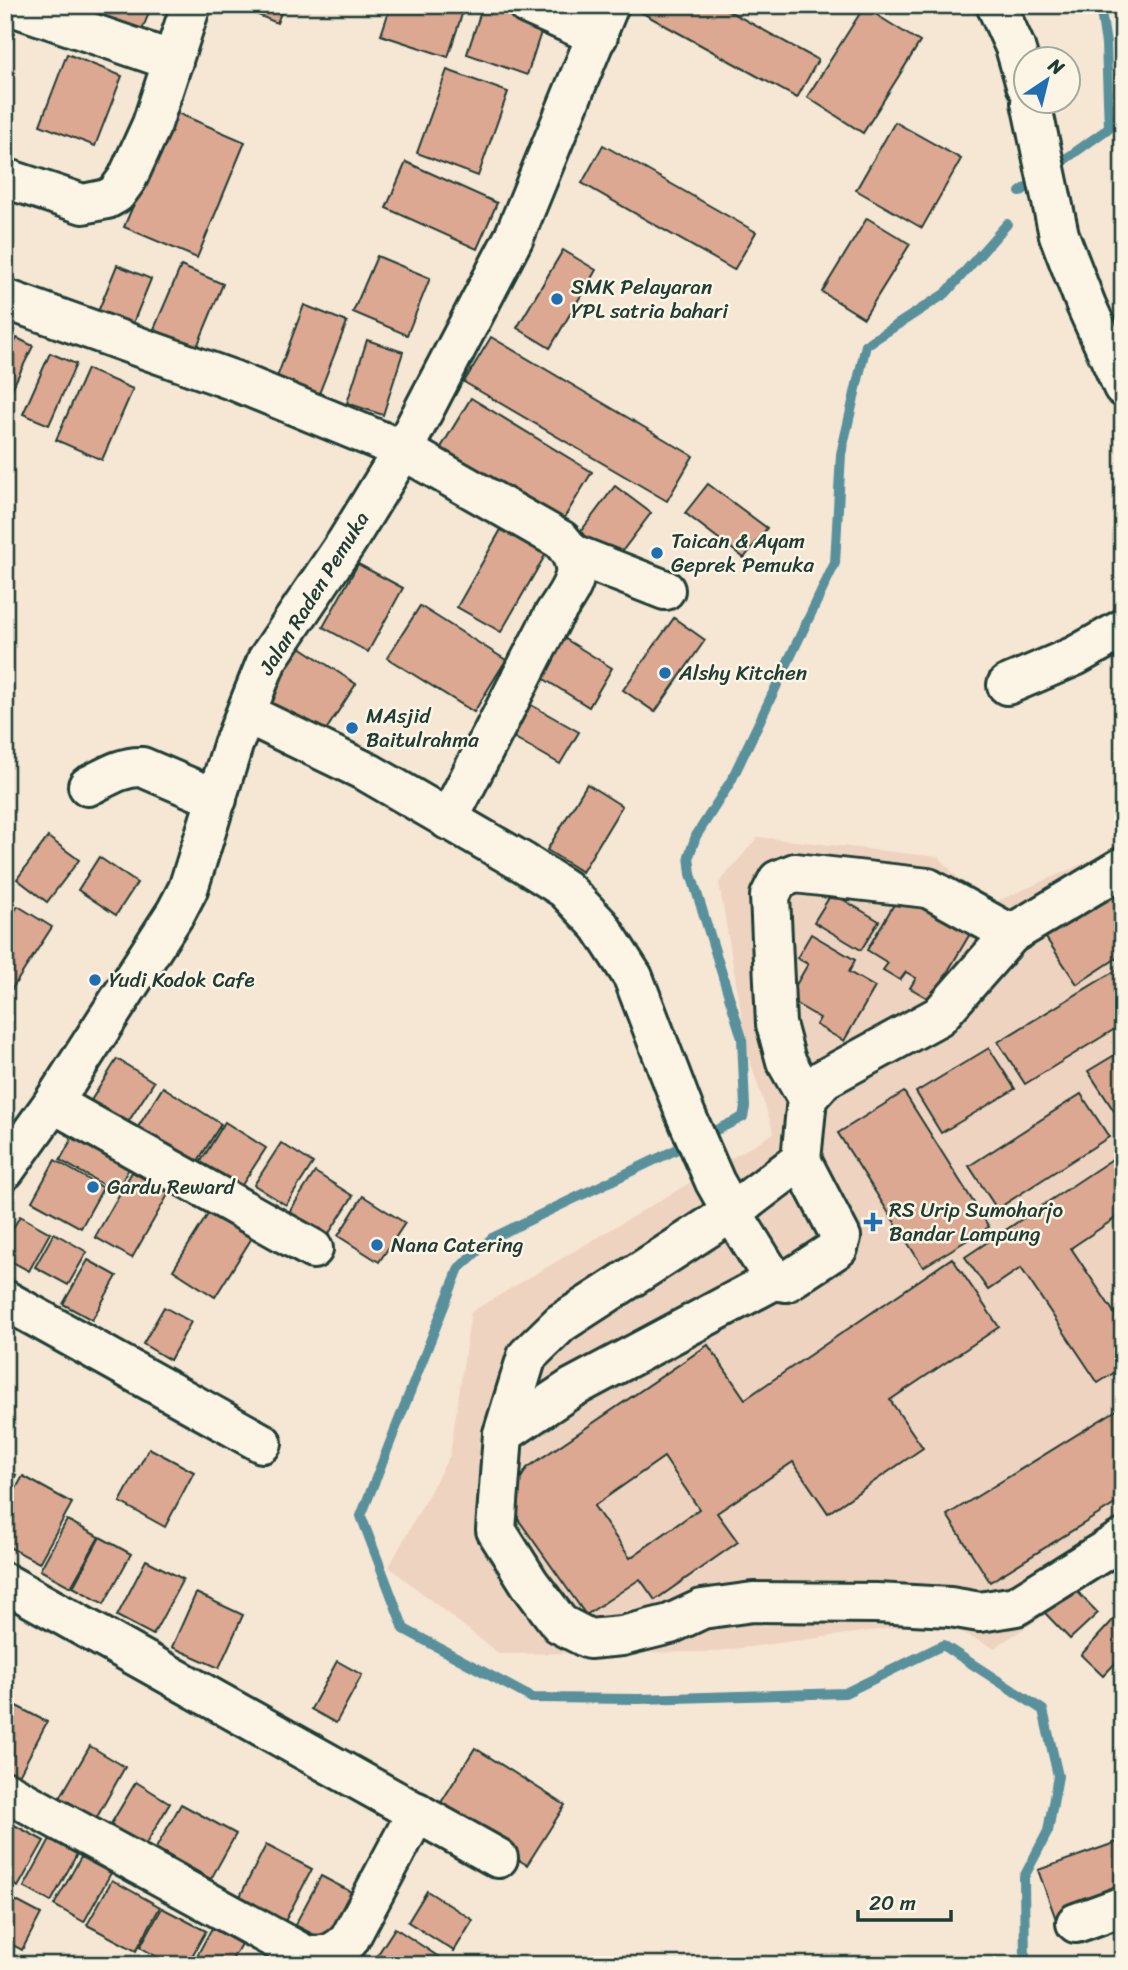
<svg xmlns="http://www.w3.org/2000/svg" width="1128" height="1970" viewBox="0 0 1128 1970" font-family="Sriracha,sans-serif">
  <rect width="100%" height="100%" fill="#f6e6d4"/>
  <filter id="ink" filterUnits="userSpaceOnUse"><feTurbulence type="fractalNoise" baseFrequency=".0143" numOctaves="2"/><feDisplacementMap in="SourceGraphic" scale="14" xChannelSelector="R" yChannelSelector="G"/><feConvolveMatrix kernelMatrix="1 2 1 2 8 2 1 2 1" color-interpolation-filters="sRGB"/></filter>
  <g filter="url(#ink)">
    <polygon fill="#eed3c0" points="758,837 939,857 984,907 1123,846 1123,1564 994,1648 939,1622 710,1652 499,1654 389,1567 450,1455 471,1312 774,1133 749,1058 719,883"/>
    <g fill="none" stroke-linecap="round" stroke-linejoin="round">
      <g stroke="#58909b" stroke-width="10">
        <polyline points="1053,168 1109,128 1106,44 1100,5"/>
        <polyline points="1020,192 1038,179"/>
        <polyline points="704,1136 743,1117 745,1107 742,1038 691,874 689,856 696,836 731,781 835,563 841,454 866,345 946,293 1007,224"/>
        <polyline points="690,1143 492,1238 459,1268 361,1516 404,1629 532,1698 639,1699 845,1693 943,1645 1043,1710 1058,1776 1048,1831 1024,1877 1025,1965"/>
      </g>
    </g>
    <g fill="#dda892" stroke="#1f3d34" stroke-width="2" fill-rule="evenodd">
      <polygon points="52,5 152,5 137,43"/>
      <polygon points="234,5 284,5 277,23"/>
      <polygon points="391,5 465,5 448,57 381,35"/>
      <polygon points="483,5 490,5 544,23 527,75 467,54"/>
      <polygon points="628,5 718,5 818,60 797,98"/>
      <polygon points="864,7 920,42 863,133 807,97"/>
      <polygon points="67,54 122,76 95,146 40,125"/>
      <polygon points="447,70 508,92 478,176 417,153"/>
      <polygon points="173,111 245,142 197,258 124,227"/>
      <polygon points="895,122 961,159 922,228 856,190"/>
      <polygon points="603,145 756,232 734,270 582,183"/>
      <polygon points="406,162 497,203 477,249 386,208"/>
      <polygon points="867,218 910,244 864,318 822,292"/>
      <polygon points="563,250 596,270 550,348 517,328"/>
      <polygon points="377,256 430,278 407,335 353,312"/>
      <polygon points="117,265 151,279 127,338 93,324"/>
      <polygon points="181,266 223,284 194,354 151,336"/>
      <polygon points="304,305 347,322 315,404 273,388"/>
      <polygon points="491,337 693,456 667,501 464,382"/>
      <polygon points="17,338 33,346 5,403 5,362"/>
      <polygon points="367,340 403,352 383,415 347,403"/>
      <polygon points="50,353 76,364 49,425 23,414"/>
      <polygon points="87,369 133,389 102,460 56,440"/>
      <polygon points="471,398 592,472 558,528 437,454"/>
      <polygon points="708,484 767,528 744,558 685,513"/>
      <polygon points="615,486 651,513 611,566 575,539"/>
      <polygon points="503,526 547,552 501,632 457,607"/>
      <polygon points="358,564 403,588 368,652 323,627"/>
      <polygon points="420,606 506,660 474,712 387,658"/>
      <polygon points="674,618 705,640 655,712 623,690"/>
      <polygon points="559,635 612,668 589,707 536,674"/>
      <polygon points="294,643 356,684 322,736 260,695"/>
      <polygon points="526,702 579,732 560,764 508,734"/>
      <polygon points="587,784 622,806 582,872 547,850"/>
      <polygon points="48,837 79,860 47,902 17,879"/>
      <polygon points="99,857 137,883 116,915 78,890"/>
      <polygon points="1123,879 1123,954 1077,984 1042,932"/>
      <polygon points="902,891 971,932 931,1000 910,988 916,978 906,972 900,980 883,970 888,963 867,950"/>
      <polygon points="832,893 879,921 861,950 814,922"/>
      <polygon points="18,906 52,927 6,998 5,926"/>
      <polygon points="811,934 855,960 849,972 875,987 844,1041 816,1025 820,1018 788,999 808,964 797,958"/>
      <polygon points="1123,966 1123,1024 1025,1084 998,1042"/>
      <polygon points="989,1048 1015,1089 941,1133 916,1092"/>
      <polygon points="1123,1050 1123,1118 1120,1120 1088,1071"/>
      <polygon points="117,1059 154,1082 121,1133 85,1110"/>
      <polygon points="163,1087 221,1124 196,1164 138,1127"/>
      <polygon points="904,1092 989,1227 923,1267 838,1133"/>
      <polygon points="1081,1094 1109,1137 997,1209 969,1166"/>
      <polygon points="225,1122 266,1148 240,1188 200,1163"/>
      <polygon points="77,1129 133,1161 116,1192 60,1160"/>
      <polygon points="281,1143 313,1163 286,1205 254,1185"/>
      <polygon points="1123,1152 1123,1213 1071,1248 1123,1326 1123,1367 1098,1383 1021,1268 988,1290 965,1257"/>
      <polygon points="55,1160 103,1188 81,1228 32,1201"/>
      <polygon points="132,1172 169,1193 132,1258 95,1237"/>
      <polygon points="315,1172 353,1196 324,1241 286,1217"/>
      <polygon points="363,1196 405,1223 379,1262 338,1236"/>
      <polygon points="213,1206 255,1233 215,1297 173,1270"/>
      <polygon points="20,1216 50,1233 29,1271 5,1258 5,1242"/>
      <polygon points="54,1233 87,1252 68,1285 35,1267"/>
      <path d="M 952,1258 L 999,1327 L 890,1400 L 923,1448 L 828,1513 L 793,1462 L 717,1513 L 738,1542 L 655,1600 L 640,1579 L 586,1615 L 513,1512 L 514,1490 L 527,1468 L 708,1345 L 745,1399 ZM 664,1457 L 699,1509 L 630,1558 L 594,1506 Z"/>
      <polygon points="88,1260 117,1276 92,1320 63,1304"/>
      <polygon points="164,1307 191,1322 170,1360 143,1344"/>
      <polygon points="1123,1406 1123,1499 990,1582 947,1515"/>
      <polygon points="149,1448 194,1472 165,1527 120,1502"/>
      <polygon points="5,1469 16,1475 5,1495"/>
      <polygon points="23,1476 72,1503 39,1563 5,1545 5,1508"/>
      <polygon points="67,1520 99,1537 71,1587 40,1570"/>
      <polygon points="100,1537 131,1554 104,1604 73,1587"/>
      <polygon points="146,1560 183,1579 153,1635 117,1616"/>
      <polygon points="1071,1585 1098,1613 1070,1639 1044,1612"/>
      <polygon points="196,1593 243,1615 219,1668 172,1647"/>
      <polygon points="1114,1619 1123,1627 1123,1655 1103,1676 1081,1655"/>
      <polygon points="337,1661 362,1675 336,1723 311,1709"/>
      <polygon points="5,1700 47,1722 14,1785 5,1780"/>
      <polygon points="90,1746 125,1767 93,1824 57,1803"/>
      <polygon points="475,1748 565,1805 527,1865 437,1809"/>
      <polygon points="136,1782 170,1803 140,1854 105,1834"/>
      <polygon points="181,1804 236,1834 211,1879 156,1848"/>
      <polygon points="5,1820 44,1841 18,1887 5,1880"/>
      <polygon points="50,1839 77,1854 51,1902 24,1887"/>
      <polygon points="1123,1840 1123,1898 1057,1922 1038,1870"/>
      <polygon points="266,1845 312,1869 282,1927 236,1904"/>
      <polygon points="81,1857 111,1873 84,1922 54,1905"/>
      <polygon points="321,1876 355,1894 330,1943 295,1925"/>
      <polygon points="112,1880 160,1907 136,1951 87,1925"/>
      <polygon points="427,1891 473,1920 454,1951 408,1922"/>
      <polygon points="5,1895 41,1914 22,1950 5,1941"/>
      <polygon points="162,1908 206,1931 187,1965 171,1965 140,1947"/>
      <polygon points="212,1928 241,1944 229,1965 192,1965"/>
      <polygon points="395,1928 442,1959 438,1965 371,1965"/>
    </g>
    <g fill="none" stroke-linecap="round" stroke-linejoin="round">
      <defs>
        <g id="minor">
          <polyline points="9,5 173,61"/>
          <polyline points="528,5 598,36"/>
          <polyline points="5,178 83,204 107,199 116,194 127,179 152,124 191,5"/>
          <path d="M 5,299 L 235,381 L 403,450 L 561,540 C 588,571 572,586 553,616 L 448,820"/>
          <polyline points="573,554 665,590"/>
          <polyline points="1007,685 1075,656 1123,629"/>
          <polyline points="247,714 369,773 524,863 565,889 600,926 633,977 685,1113 715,1182 732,1212 801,1160 807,1098 824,1079 939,1016 1011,934 928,888 795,873 778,880 770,896 776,1024 786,1061 807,1098"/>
          <path d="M 88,786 C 105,778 122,766 142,767 L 217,799"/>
          <polyline points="1011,934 1123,867"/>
          <polyline points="53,1103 313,1249"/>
          <polyline points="801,1160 841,1237 838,1248 786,1282 774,1280 732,1212 561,1323 527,1356 503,1434 496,1530 530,1584 560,1624 589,1639 622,1636 670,1624 702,1609 753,1602 876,1603 950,1607 980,1612 1016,1606 1123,1539"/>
          <polyline points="5,1170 53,1103 176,912 188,889 233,745 267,660 346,543 403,450 514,237 609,5"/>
          <polyline points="5,1300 262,1443"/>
          <polyline points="503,1434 572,1388 774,1280"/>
          <polyline points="5,1583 498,1858"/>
          <path d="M 5,1791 L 305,1955 C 325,1957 335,1954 349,1940 L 417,1812"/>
          <polyline points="1076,1923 1123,1906"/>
        </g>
        <g id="major">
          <polyline points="996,5 1015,47 1026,85"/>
          <polyline points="1031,102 1059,235 1086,305 1123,387"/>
        </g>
      </defs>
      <use href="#minor" stroke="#1f3d34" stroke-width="44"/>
      <use href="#major" stroke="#1f3d34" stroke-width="44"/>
      <use href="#minor" stroke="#fcf5e5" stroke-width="38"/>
      <use href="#major" stroke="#fcf5e5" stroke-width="38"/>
    </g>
  </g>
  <g fill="#1f6fb2" stroke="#fcf5e5" stroke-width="2.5">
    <circle cx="557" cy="299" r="7"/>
    <circle cx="657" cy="553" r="7"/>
    <circle cx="665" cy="673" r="7"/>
    <circle cx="352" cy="728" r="7"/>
    <circle cx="95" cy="980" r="7"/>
    <circle cx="93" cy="1187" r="7"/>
    <path d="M869.5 1211.5h7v7h7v7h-7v7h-7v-7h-7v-7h7z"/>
    <circle cx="377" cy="1245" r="7"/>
  </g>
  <g text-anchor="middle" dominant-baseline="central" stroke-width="5" stroke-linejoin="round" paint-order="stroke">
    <g font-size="21" fill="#1f3d34" stroke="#fcf5e5" text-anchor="start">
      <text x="571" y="287">SMK Pelayaran<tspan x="571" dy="24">YPL satria bahari</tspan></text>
      <text x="671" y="541">Taican &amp; Ayam<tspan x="671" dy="24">Geprek Pemuka</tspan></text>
      <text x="679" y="673">Alshy Kitchen</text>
      <text x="366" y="716">MAsjid<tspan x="366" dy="24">Baitulrahma</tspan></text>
      <text x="109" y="980">Yudi Kodok Cafe</text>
      <text x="107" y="1187">Gardu Reward</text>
      <text x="889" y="1210">RS Urip Sumoharjo<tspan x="889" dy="24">Bandar Lampung</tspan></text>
      <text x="391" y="1245">Nana Catering</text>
    </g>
    <g font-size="21" fill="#1f3d34" stroke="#fcf5e5">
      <text transform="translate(314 593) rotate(-58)">Jalan Raden Pemuka</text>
    </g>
  </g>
  <rect width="1128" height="1970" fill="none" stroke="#fcf5e5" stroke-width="28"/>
  <rect x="14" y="14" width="1100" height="1942" fill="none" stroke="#1f3d34" stroke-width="2.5" filter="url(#ink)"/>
  <g transform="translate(1047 80) rotate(35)"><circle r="33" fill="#fcf5e5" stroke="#a4ab9e" stroke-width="2"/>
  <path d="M0-5L12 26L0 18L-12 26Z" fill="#1f6fb2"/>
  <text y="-10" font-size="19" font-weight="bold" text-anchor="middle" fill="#1f3d34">N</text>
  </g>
  <path d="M858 1910v10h93v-10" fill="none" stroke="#1f3d34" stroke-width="3.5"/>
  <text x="869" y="1910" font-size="21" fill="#1f3d34" stroke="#fcf5e5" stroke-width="5" paint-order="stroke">20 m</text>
</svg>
